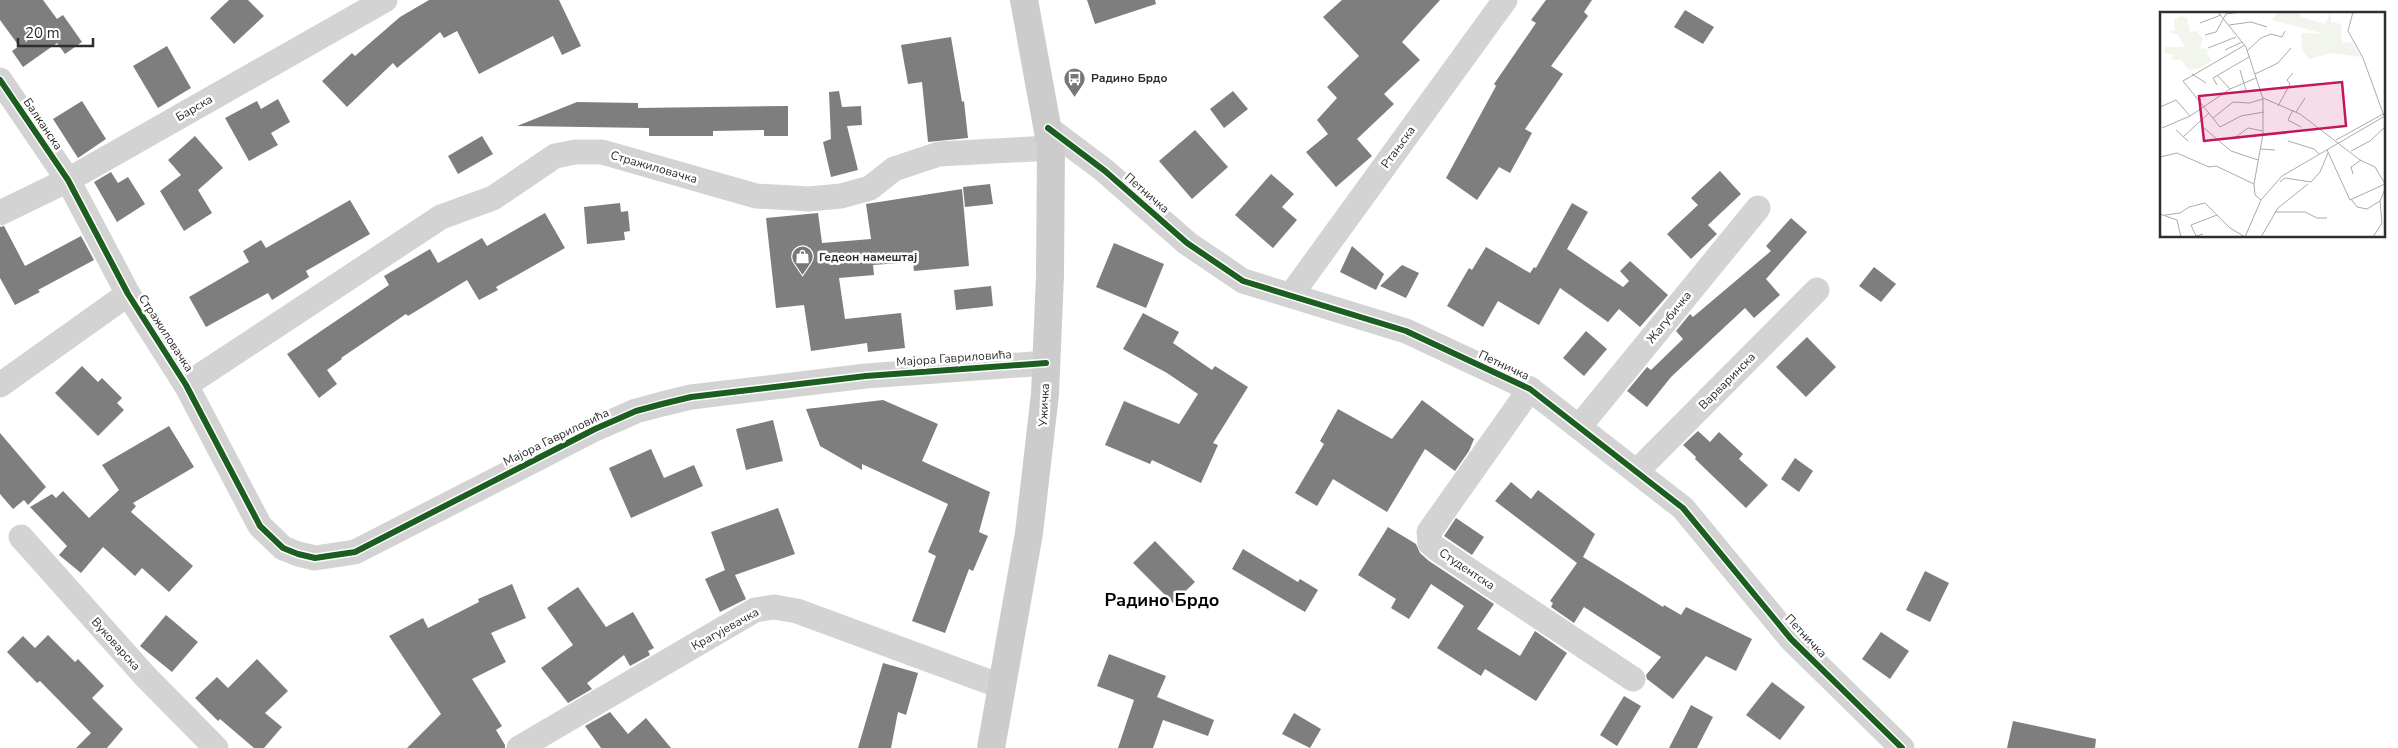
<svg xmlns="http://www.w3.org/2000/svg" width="2398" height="748" viewBox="0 0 2398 748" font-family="'Nunito Sans',sans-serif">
  <rect width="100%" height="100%" fill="#fff"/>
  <g fill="#7e7e7e">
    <polygon points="0,0 43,0 57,19 63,15 82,42 65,54 57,43 23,67 12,51 19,46 0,20"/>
    <polygon points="229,0 248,0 264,16 234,44 210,18"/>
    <polygon points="429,0 559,0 581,46 562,55 553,36 479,74 457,31 444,38 440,32 397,68 393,63 347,107 322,81 352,53 355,56 400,17"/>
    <polygon points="1087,0 1155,0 1156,4 1095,24"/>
    <polygon points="1342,0 1440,0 1402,42 1420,60 1384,94 1394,104 1357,139 1372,156 1336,187 1306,152 1328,134 1317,120 1337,98 1327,87 1359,56 1323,17"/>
    <polygon points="1546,0 1592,0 1584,12 1588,16 1551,66 1563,74 1525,129 1532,133 1510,173 1499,167 1477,200 1446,178 1496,86 1494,84 1536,23 1531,20"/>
    <polygon points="1685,10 1714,27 1703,44 1674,27"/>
    <polygon points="951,37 962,102 964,101 968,138 928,142 922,82 908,84 901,45"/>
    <polygon points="167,46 191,88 158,108 133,66"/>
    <polygon points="839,91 842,107 861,106 862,125 847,126 858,170 831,177 823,142 831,139 829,92"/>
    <polygon points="1233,91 1248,109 1224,128 1210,109"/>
    <polygon points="278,99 290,122 271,133 278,145 249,161 225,118 257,101 261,109"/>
    <polygon points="82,101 106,139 78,158 53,119"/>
    <polygon points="577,102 638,103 638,108 788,106 788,136 764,136 764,130 713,131 713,136 649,136 649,128 517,126"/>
    <polygon points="1195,130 1228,167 1192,199 1159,161"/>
    <polygon points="195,136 223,168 198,190 212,213 184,231 160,191 181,175 168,160"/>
    <polygon points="482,136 493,154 458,174 448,156"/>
    <polygon points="1720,171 1741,194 1708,225 1717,234 1691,259 1667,234 1698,205 1691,198"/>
    <polygon points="111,172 118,183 128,177 145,204 117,222 94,182"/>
    <polygon points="1271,174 1294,194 1282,207 1297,220 1273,248 1235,215"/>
    <polygon points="990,184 993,204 965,207 963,187"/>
    <polygon points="962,189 969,266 914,271 913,262 873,265 874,275 839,278 845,319 901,313 905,348 868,352 867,343 811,351 804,305 776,308 766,218 818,213 822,243 871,239 866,204"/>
    <polygon points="350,200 370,234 306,271 309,277 272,300 268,293 206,327 189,297 249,262 243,251 261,240 266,248"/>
    <polygon points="620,203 621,212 628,211 630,231 624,232 625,240 587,244 584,207"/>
    <polygon points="1572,203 1588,212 1567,249 1623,287 1629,281 1620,271 1630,261 1668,295 1640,327 1619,309 1608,322 1560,288 1539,325 1498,301 1483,327 1447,306 1469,268 1472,270 1486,247 1530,273 1534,267 1536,268"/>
    <polygon points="545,213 565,248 496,287 498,290 479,300 467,280 408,316 406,314 341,358 342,359 327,370 337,384 319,398 287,354 389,285 384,276 430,249 438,263 482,238 487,246"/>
    <polygon points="1791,218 1807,232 1766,279 1780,295 1754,318 1745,308 1671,377 1647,407 1627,391 1647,367 1651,370 1683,339 1676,331 1690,314 1693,317 1771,251 1766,246"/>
    <polygon points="4,226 25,266 81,236 94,260 38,290 40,292 15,305 0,278 0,227"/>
    <polygon points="1114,243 1164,264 1146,308 1096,287"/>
    <polygon points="1352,246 1384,274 1376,290 1340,272"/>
    <polygon points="1402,265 1419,273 1406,298 1380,286"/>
    <polygon points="1874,267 1896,284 1881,302 1859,286"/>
    <polygon points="991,286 993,306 956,310 954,290"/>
    <polygon points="1143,313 1179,332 1173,343 1212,370 1215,366 1248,387 1213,443 1218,445 1201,483 1152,460 1150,464 1105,445 1124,401 1179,424 1198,394 1167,373 1123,349"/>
    <polygon points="1586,331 1607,349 1584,376 1563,358"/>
    <polygon points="1807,337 1836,367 1806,397 1776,367"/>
    <polygon points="82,366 98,382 102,378 122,398 117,403 124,410 98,436 55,393"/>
    <polygon points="883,400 938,424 922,461 990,492 979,532 988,536 973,571 969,569 945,633 912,621 936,556 928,552 948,504 862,464 862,470 820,446 806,409"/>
    <polygon points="1422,400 1474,439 1469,451 1455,471 1425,449 1387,512 1333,479 1317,506 1295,493 1324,444 1320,441 1338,409 1392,439"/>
    <polygon points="773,420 783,461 746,470 736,429"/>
    <polygon points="169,426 194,467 133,503 136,506 131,512 193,566 169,592 142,568 135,576 103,547 81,573 59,555 67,546 30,507 52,494 56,498 63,491 89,518 119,490 102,465"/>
    <polygon points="1698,431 1710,442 1719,432 1743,454 1739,459 1768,485 1746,508 1695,459 1696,457 1683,445"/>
    <polygon points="0,433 46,487 28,505 24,500 13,509 0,494"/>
    <polygon points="651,449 664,478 694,465 703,486 631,518 609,468"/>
    <polygon points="1795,458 1813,471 1799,492 1781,479"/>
    <polygon points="1511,482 1531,499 1538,490 1595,534 1583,557 1663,607 1664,605 1681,615 1686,607 1752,639 1736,671 1706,656 1673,699 1647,679 1646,675 1661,657 1584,607 1574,623 1551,607 1553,603 1550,601 1577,563 1495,501"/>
    <polygon points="778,508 795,554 735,575 746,599 720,612 705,579 725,570 711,532"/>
    <polygon points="1456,518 1484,537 1472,555 1444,536"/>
    <polygon points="1388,527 1416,544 1420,553 1429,561 1494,604 1477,629 1520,656 1535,631 1567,653 1536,701 1485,669 1481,676 1437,648 1464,606 1431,584 1409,619 1391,608 1396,599 1358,575"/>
    <polygon points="1155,541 1195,582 1173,603 1133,563"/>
    <polygon points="1243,549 1298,582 1300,579 1318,590 1305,612 1232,569"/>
    <polygon points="1925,571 1949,583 1930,622 1906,610"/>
    <polygon points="512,584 526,618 491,633 506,662 472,679 502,726 496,730 505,745 505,748 407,748 441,714 389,636 423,618 428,628 479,602 478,599"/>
    <polygon points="578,587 606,627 633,612 654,648 648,651 650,655 630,666 624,655 587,683 592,689 568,703 541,668 573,645 547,608"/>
    <polygon points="166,615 198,642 172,672 140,646"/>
    <polygon points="1881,632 1909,651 1890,679 1862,659"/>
    <polygon points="48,635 75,662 78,659 104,686 92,698 123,729 107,748 76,748 91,733 40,681 37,683 7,652 23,636 35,648"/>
    <polygon points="1109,654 1166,676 1157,697 1214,720 1208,736 1163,720 1153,748 1118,748 1134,700 1097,686"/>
    <polygon points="257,659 288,691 265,713 282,727 264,748 254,748 220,719 218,721 195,698 217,677 228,688"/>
    <polygon points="883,663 918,673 906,715 898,712 891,748 858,748"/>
    <polygon points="1772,682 1805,707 1780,740 1746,715"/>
    <polygon points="1624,696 1641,706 1617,746 1600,735"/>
    <polygon points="1691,705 1713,717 1697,748 1669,748"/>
    <polygon points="610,712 628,734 646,718 671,748 601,748 585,726"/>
    <polygon points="1294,713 1321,729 1310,748 1282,734"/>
    <polygon points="2013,721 2096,739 2095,748 2007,748"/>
  </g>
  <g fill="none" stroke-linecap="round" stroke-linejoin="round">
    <g stroke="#d3d3d3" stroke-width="25">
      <polyline points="0,80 68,180 128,294 186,385 260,526 283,548 298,554 315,558 355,552 595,429 636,411 662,404 691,397 866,376 1046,363"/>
      <polyline points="1048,128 1105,171 1187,243 1243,281 1406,331 1530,389 1683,508 1791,639 1902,748"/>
      <polyline points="0,213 68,180 385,0"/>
      <polyline points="1291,295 1505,0"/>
      <polyline points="0,385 128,294"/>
      <polyline points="186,385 441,217 493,198 555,156 575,152 602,152 756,196 809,199 841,196 870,188 894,169 939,154 1051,148"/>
      <polyline points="1530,389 1429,532 1430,543 1437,549 1633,679"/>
      <polyline points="1579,427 1758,208"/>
      <polyline points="1637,471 1817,290"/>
      <polyline points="21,537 145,676 216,748"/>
      <polyline points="519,748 755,610 774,607 797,611 1003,687"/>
    </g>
    <polyline stroke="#ccc" stroke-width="28" points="991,748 1029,533 1045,394 1050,275 1051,148 1024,0"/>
    <defs>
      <g id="cycleway">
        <polyline points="0,80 68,180 128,294 186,385 260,526 283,548 298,554 315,558 355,552 595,429 636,411 662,404 691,397 866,376 1046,363"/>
        <polyline points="1048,128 1105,171 1187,243 1243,281 1406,331 1530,389 1683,508 1791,639 1902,748"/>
      </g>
    </defs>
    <use href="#cycleway" stroke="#fff" stroke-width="9"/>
    <use href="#cycleway" stroke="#1b5e20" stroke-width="6"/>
  </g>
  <defs>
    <symbol id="bus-pin" viewBox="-11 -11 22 30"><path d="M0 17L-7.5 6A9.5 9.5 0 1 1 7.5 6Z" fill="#777" stroke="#fff"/><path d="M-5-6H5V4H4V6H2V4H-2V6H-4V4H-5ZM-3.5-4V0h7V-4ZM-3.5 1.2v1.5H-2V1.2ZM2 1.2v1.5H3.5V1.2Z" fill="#fff"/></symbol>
    <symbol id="shop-pin" viewBox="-11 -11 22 30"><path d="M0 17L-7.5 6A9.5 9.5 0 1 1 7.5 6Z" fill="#777" stroke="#fff"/><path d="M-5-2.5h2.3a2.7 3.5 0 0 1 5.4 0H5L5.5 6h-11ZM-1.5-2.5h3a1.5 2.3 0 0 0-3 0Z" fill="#fff"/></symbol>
  </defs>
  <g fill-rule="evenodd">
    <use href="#bus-pin" x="1062" y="66" width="25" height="34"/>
    <use href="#shop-pin" x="790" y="244" width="25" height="34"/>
  </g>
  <g text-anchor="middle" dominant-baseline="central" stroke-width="5" stroke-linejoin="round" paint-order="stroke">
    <g font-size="12" font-weight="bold" fill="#2e2e2e" stroke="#fff" text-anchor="start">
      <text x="1091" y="78">Радино Брдо</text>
      <text x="819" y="257">Гедеон намештај</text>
    </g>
    <g font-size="12" fill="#2e2e2e" stroke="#fff">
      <text transform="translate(194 108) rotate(-30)">Барска</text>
      <text transform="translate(43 124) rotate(56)">Балканска</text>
      <text transform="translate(1398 147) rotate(-54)">Ртањска</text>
      <text transform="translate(654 167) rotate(16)">Стражиловачка</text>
      <text transform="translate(1147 193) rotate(41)">Петничка</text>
      <text transform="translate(1669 317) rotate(-51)">Жагубичка</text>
      <text transform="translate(166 333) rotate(57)">Стражиловачка</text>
      <text transform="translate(954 358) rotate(-4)">Мајора Гавриловића</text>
      <text transform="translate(1504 365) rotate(25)">Петничка</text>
      <text transform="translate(1727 381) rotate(-45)">Варваринска</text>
      <text transform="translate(1044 405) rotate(-87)">Ужичка</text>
      <text transform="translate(556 437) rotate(-26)">Мајора Гавриловића</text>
      <text transform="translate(1467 569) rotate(34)">Студентска</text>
      <text transform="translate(725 629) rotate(-29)">Крагујевачка</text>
      <text transform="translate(1806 636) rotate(47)">Петничка</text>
      <text transform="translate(116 644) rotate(48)">Вуковарска</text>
    </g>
    <g font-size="18" font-weight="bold" fill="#000" stroke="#fff">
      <text x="1162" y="600">Радино Брдо</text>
    </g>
  </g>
  <g transform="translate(2160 12)">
    <rect width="225" height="225" fill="#fff"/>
    <path d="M 117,0 L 139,0 L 141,5 L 165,12 L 171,0 L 171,10 L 181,12 L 182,31 L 192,30 L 201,45 L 172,41 L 149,47 L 142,37 L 141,21 L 165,22 L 112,8 ZM 21,4 L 27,6 L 30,20 L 37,19 L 43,27 L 40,36 L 48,37 L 47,42 L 52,49 L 40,56 L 29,58 L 21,48 L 12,48 L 13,43 L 4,40 L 5,35 L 25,35 L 18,23 L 9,20 L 15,18 L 14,7 Z" fill="#f1f5ec"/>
    <path fill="none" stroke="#ababab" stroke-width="1" d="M 58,0 L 86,35 L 103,87 L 103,122 L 94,172 L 95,183 L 101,188M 193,0 L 188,19 L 203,46 L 224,104M 40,11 L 61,3M 69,13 L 91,10 L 107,15M 45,23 L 56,20 L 66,2 L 82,0M 85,33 L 23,69 L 60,115 L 81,104 L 104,100M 48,36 L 76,25M 65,38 L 82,30M 87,39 L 101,26 L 111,22 L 122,25 L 125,19M 80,58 L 86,78M 32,62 L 46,71M 95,62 L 118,51 L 131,36M 57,63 L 70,77M 57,73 L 53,66 L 89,45M 103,86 L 140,102 L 200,148 L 215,155 L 225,172M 118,94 L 130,72 L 127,68 L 133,61M 0,95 L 16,88 L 30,104M 133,98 L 128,108 L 141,115M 136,100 L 145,86M 53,106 L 73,90 L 89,91 L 103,87M 2,116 L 30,104 L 70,77 L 96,66M 44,116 L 71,139 L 98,148M 16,118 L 28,129M 23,125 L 49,101M 73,127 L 88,116 L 103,119M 176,128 L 223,102M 128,129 L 154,137 L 159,142M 100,137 L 115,138M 167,138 L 190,188 L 225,172M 191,139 L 210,129 L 225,115M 0,145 L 17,141 L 49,155 L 56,154 L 94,172M 193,162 L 191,155 L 201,148M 120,170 L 125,166 L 151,170 L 160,160 L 168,141M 191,187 L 197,195 L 207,197 L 220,189M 115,200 L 145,200 L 157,206 L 167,206M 0,202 L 17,208 L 21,225M 5,203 L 20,201 L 29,195 L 45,191 L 70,216 L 85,225M 43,222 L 36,224 L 31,213 L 57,203M 85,225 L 101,188 L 122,164 L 225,104M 101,225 L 118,196 L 148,172M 213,225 L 222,211 L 220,189 L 225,177"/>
    <path fill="#c2185b" fill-opacity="0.15" stroke="#c2185b" stroke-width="2.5" d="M 182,70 L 186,114 L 44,129 L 39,84 Z"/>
    <rect width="225" height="225" fill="none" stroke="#2e2e2e" stroke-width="2.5"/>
  </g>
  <path d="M18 38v8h75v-8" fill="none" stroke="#2e2e2e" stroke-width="2.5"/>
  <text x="25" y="38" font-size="15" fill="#2e2e2e" stroke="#ffffff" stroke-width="4" paint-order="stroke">20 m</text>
</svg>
